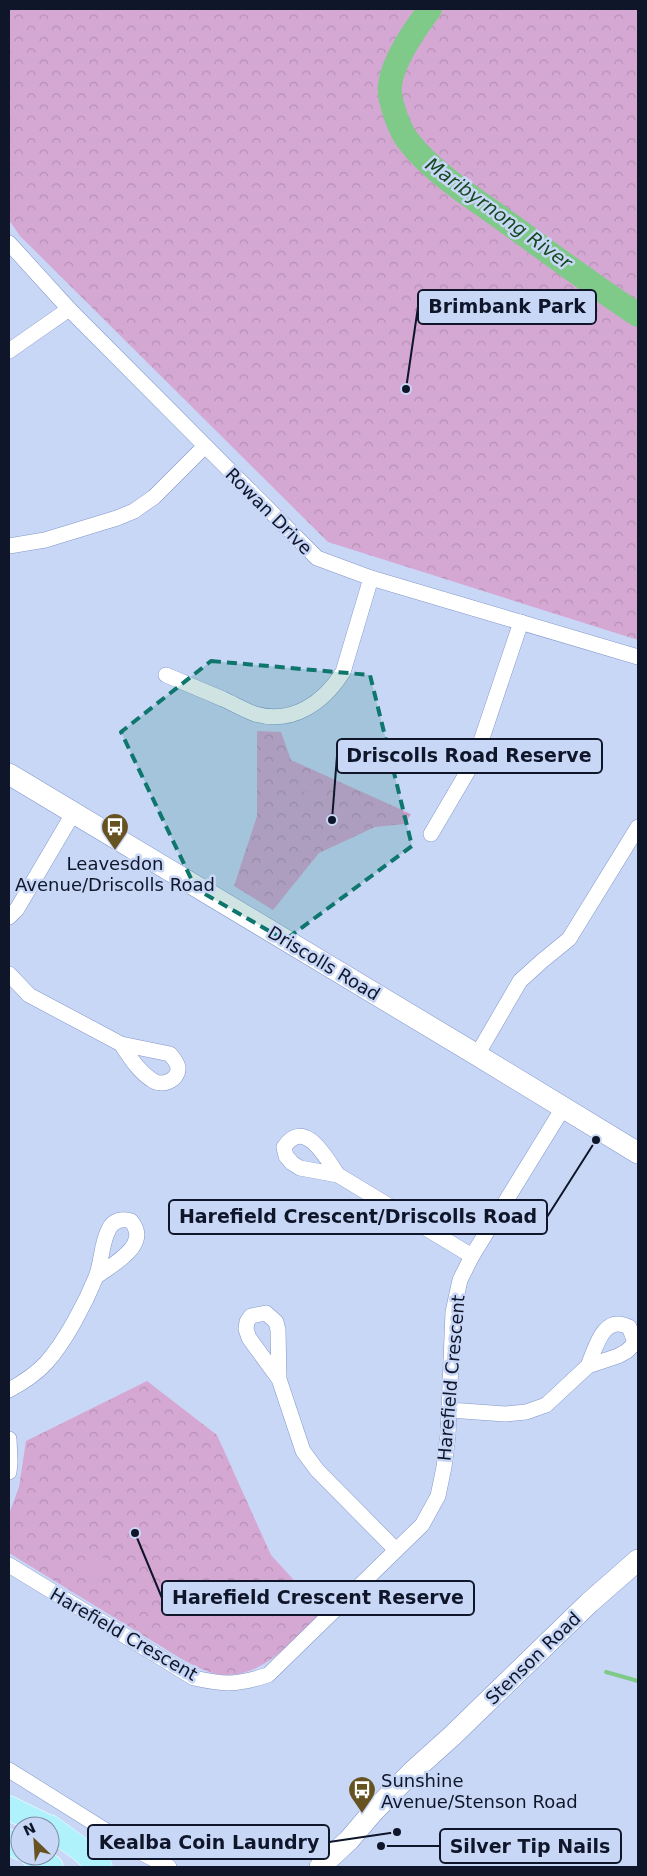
<svg xmlns="http://www.w3.org/2000/svg" width="647" height="1876" viewBox="0 0 647 1876" font-family="'DejaVu Sans',sans-serif">
  <defs>
    <pattern id="park-crowns" width="20" height="18" patternUnits="userSpaceOnUse" patternTransform="scale(1.25)"><rect width="20" height="18" fill="#d5a8d4"/><path d="M2 6a3 3 0 1 1 6 0M12 15a3 3 0 1 1 6 0" fill="none" stroke="#b690b6"/></pattern>
  </defs>
  <rect width="100%" height="100%" fill="#c9d7f7"/>
  <g fill="url(#park-crowns)">
    <polygon points="9,9 638,9 638,640 328,542 20,236 9,220"/>
    <polygon points="257,731 281,732 291,760 411,814 405,824 375,827 319,853 273,910 234,886 257,816"/>
    <path d="M 147,1381 L 217,1435 L 271,1555 L 323,1612 C 295,1637 265,1677 224,1675 C 208,1674 193,1665 180,1658 L 9,1553 L 9,1514 L 19,1487 L 26,1441 Z"/>
  </g>
  <g fill="#d5a8d4">
    <polygon points="305,790 318,795 311,812 298,807"/>
    <path d="M 93,1555 L 105,1558 L 100,1577 C 91,1575 86,1574 84,1563 L 89,1557 Z"/>
  </g>
  <g fill="none" stroke-linecap="round" stroke-linejoin="round">
    <polyline stroke="#7fca88" stroke-width="4" points="606,1672 638,1681"/>
    <path stroke="#7fca88" stroke-width="24" d="M 430,9 C 415,29 393,60 390,85 C 388,99 400,132 409,142 C 435,175 474,198 508,223 C 551,254 594,286 638,315"/>
    <defs>
      <g id="street">
        <polyline points="9,243 69,309 317,558 371,578 638,657"/>
        <polyline points="9,351 69,309"/>
        <polyline points="9,546 45,540 117,518 134,511 154,497 205,446"/>
        <path d="M 166,675 C 185,683 204,691 223,699 C 234,704 244,710 255,714 C 293,725 324,702 343,672 L 371,578"/>
        <polyline points="431,834 475,759 521,622"/>
        <polyline points="9,917 17,909 74,812"/>
        <path d="M 9,974 L 29,995 L 121,1044 L 170,1054 C 173,1058 177,1062 178,1067 C 179,1081 161,1087 152,1080 C 138,1071 130,1057 121,1044"/>
        <polyline points="477,1055 520,981 542,961 569,939 638,827"/>
        <path d="M 338,1175 C 326,1158 305,1117 284,1147 L 286,1156 L 292,1163 L 300,1168 L 338,1175 L 472,1256"/>
        <polyline points="279,1379 278,1330 276,1322 266,1313 251,1316 247,1322 246,1329 249,1338 279,1379 303,1451 317,1470 396,1550"/>
        <path d="M 9,1390 C 22,1383 36,1374 46,1363 C 65,1342 85,1304 96,1277 C 102,1262 101,1243 109,1229 C 113,1220 123,1218 131,1221 C 151,1245 113,1264 97,1276"/>
        <path d="M 449,1410 L 505,1414 L 526,1412 L 546,1405 L 588,1366 L 618,1356 L 627,1351 L 633,1345 L 634,1339 L 629,1327 C 603,1314 596,1347 588,1366"/>
        <polyline points="9,1439 10,1462 9,1472"/>
        <path d="M 9,1565 L 194,1678 C 225,1685 237,1685 268,1675 L 422,1525 L 438,1496 L 444,1467 L 448,1435 L 453,1312 L 460,1280 L 472,1256 L 563,1108"/>
        <polyline points="9,1770 140,1852 169,1867"/>
      </g>
      <g id="secondary">
        <polyline points="9,774 477,1055 638,1153"/>
        <polyline points="320,1867 349,1840 372,1813 413,1771 452,1736 589,1603 638,1560"/>
      </g>
      <g id="primary">
        <polyline points="9,1808 46,1826"/>
        <polyline points="50,1827 83,1851 100,1867"/>
        <polyline points="9,1841 20,1848"/>
        <polyline points="33,1856 51,1867"/>
      </g>
    </defs>
    <use href="#street" stroke="#8297ca" stroke-width="16"/>
    <use href="#secondary" stroke="#8297ca" stroke-width="22"/>
    <use href="#primary" stroke="#fff" stroke-width="25"/>
    <use href="#street" stroke="#fff" stroke-width="15"/>
    <use href="#secondary" stroke="#fff" stroke-width="21"/>
    <use href="#primary" stroke="#aff2fc" stroke-width="24"/>
  </g>
  <path fill="#0f766e" fill-opacity="0.2" stroke="#0f766e" stroke-width="4" stroke-dasharray="10 6" stroke-linejoin="round" d="M 211,661 L 370,675 L 412,846 L 285,940 L 196,889 L 121,732 Z"/>
  <defs>
    <symbol id="bus-pin" viewBox="-11 -11 22 30"><path d="M0 17L-7.5 6A9.5 9.5 0 1 1 7.5 6Z" fill="#675321" stroke="#c9d7f7"/><path d="M-5-6H5V4H4V6H2V4H-2V6H-4V4H-5ZM-3.5-4V0h7V-4ZM-3.5 1.2v1.5H-2V1.2ZM2 1.2v1.5H3.5V1.2Z" fill="#fff"/></symbol>
  </defs>
  <g fill-rule="evenodd">
    <use href="#bus-pin" x="99" y="811" width="32" height="43"/>
    <use href="#bus-pin" x="346" y="1774" width="32" height="43"/>
  </g>
  <g text-anchor="middle" dominant-baseline="central" stroke-width="5" stroke-linejoin="round" paint-order="stroke">
    <g font-size="18" fill="#0f1629" stroke="#c9d7f7">
      <text transform="translate(269 511) rotate(45)">Rowan Drive</text>
      <text transform="translate(324 963) rotate(31)">Driscolls Road</text>
      <text transform="translate(451 1378) rotate(-85)">Harefield Crescent</text>
      <text transform="translate(124 1634) rotate(30)">Harefield Crescent</text>
      <text transform="translate(533 1658) rotate(-44)">Stenson Road</text>
    </g>
    <g font-size="18" fill="#0f1629" stroke="#c9d7f7">
      <text x="115" y="863">Leavesdon<tspan x="115" dy="21">Avenue/Driscolls Road</tspan></text>
      <text x="381" y="1780" text-anchor="start">Sunshine<tspan x="381" dy="21">Avenue/Stenson Road</tspan></text>
    </g>
    <g font-size="19" font-style="italic" fill="#154a20" stroke="#c9d7f7">
      <text transform="translate(499 213) rotate(36)">Maribyrnong River</text>
    </g>
  </g>
  <path fill="none" stroke="#0f1629" stroke-width="2" d="M406 389L418 307M332 820L337 756M596 1140L547 1217M135 1533L162 1598M397 1832L329 1842M381 1846L440 1846"/>
  <g fill="#0f1629" stroke="#c9d7f7" stroke-width="2">
    <circle cx="406" cy="389" r="5"/>
    <circle cx="332" cy="820" r="5"/>
    <circle cx="596" cy="1140" r="5"/>
    <circle cx="135" cy="1533" r="5"/>
    <circle cx="397" cy="1832" r="5"/>
    <circle cx="381" cy="1846" r="5"/>
  </g>
  <g fill="#c9d7f7" stroke="#0f1629" stroke-width="2">
    <rect x="418" y="290" width="178" height="34" rx="5"/>
    <rect x="337" y="739" width="265" height="34" rx="5"/>
    <rect x="169" y="1200" width="378" height="34" rx="5"/>
    <rect x="162" y="1581" width="312" height="34" rx="5"/>
    <rect x="88" y="1825" width="241" height="34" rx="5"/>
    <rect x="440" y="1829" width="181" height="34" rx="5"/>
  </g>
  <g font-size="19" text-anchor="middle" font-weight="bold" fill="#0f1629">
    <text x="507" y="313">Brimbank Park</text>
    <text x="469" y="762">Driscolls Road Reserve</text>
    <text x="358" y="1223">Harefield Crescent/Driscolls Road</text>
    <text x="318" y="1604">Harefield Crescent Reserve</text>
    <text x="209" y="1849">Kealba Coin Laundry</text>
    <text x="530" y="1853">Silver Tip Nails</text>
  </g>
  <rect width="647" height="1876" fill="none" stroke="#0f1629" stroke-width="20"/>
  <g transform="translate(35 1841) rotate(335)"><circle r="24" fill="#c9d7f7" stroke="#7f8aa5"/>
  <path d="M0-4L9 19L0 12L-9 19Z" fill="#675321"/>
  <text y="-8" font-size="14" font-weight="bold" text-anchor="middle" fill="#0f1629">N</text>
  </g>
</svg>
